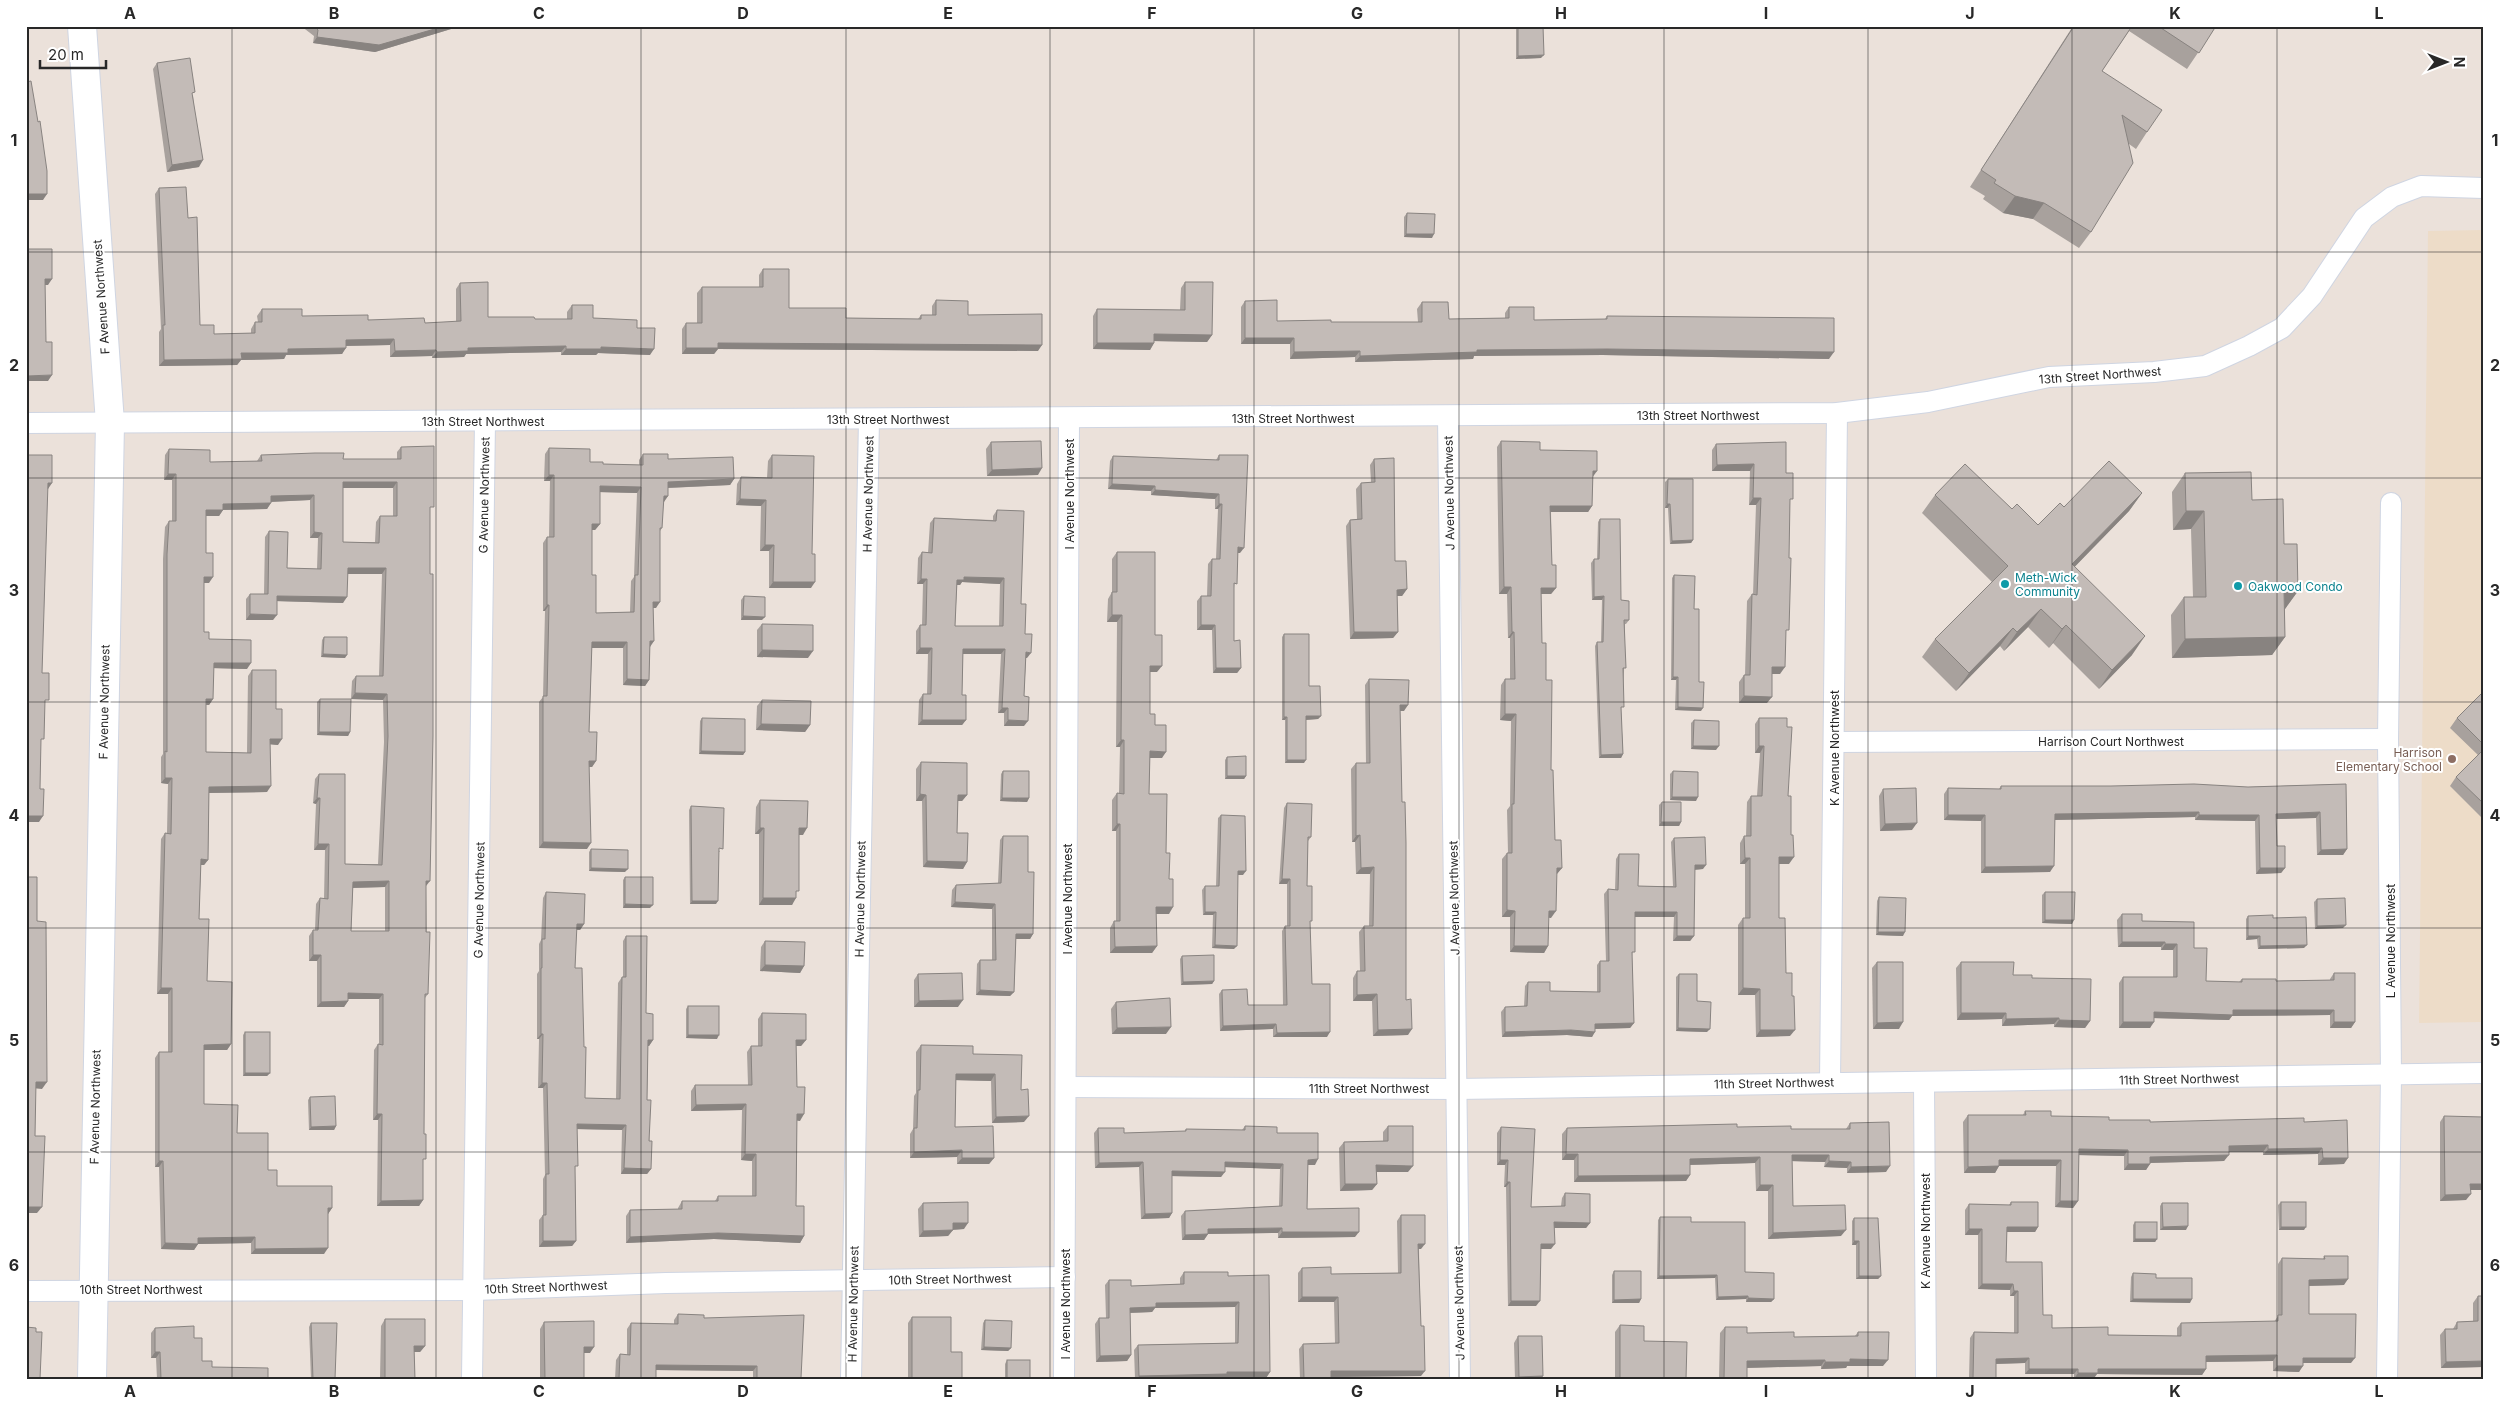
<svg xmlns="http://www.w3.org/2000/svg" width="2509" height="1405" viewBox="0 0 2509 1405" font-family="Inter,sans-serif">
  <rect width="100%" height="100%" fill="#ebe1da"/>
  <polygon fill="#eddcc8" points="2483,230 2483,1022 2419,1023 2428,231"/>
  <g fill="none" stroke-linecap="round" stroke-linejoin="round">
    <defs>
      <g id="street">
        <polyline points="1448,417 1460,1379"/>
        <polyline points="26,423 1837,413 1928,402 2049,377 2154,372 2205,366 2249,346 2282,328 2312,296 2364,218 2392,197 2421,186 2483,188"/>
        <polyline points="1835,742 2388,739"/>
        <polyline points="1830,1082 1837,413"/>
        <polyline points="1924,1083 1926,1379"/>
        <polyline points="1066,1087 1456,1089 2483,1073"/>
        <polyline points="26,1291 474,1290 666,1283 1065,1277"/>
        <polyline points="472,1379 485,421"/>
        <polyline points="851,1379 869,419"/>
        <polyline points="1064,1379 1069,419"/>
        <polyline points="2387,1379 2391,1075 2388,739 2391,503"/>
      </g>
      <polyline id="secondary" points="82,26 110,423 92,1379"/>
    </defs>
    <use href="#street" stroke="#cfd5e2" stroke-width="22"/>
    <use href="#secondary" stroke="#cfd5e2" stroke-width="30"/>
    <use href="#street" stroke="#fff" stroke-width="20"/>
    <use href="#secondary" stroke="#fff" stroke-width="28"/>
  </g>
  <g fill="#a8a19d" fill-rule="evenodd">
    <polygon points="301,26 461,26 375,52 313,43 314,36"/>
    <polygon points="1516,26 1543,26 1541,58 1516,59"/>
    <polygon points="2073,26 2216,26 2187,69 2129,31 2102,71 2147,132 2136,149 2129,144 2091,232 2079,248 2033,219 2003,213 1983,199 1985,196 1970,187"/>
    <polygon points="157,63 193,96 199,167 167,172 153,69"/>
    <polygon points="159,188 188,218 200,325 214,334 251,333 251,329 255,322 258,322 257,316 262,309 302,316 425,323 456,322 456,289 460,283 488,317 535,319 567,319 567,312 572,305 593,318 637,328 650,355 598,353 596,355 561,355 561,352 466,354 464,357 432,358 432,356 390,357 390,345 346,346 342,354 286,355 284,359 241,360 237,365 159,366 159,332 161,329 155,194"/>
    <polygon points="1407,213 1432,238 1404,237 1404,217"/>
    <polygon points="763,269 789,308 846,318 918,319 921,315 932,315 932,306 936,300 1038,351 718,349 714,354 682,354 682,329 686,323 697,323 697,293 702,287 759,287 759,275"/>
    <polygon points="1185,282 1212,335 1207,342 1154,341 1154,343 1150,350 1093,349 1093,316 1097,309 1180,310 1181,288"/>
    <polygon points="1245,301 1277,321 1331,322 1418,322 1417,309 1422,302 1449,319 1505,318 1505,313 1509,307 1534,320 1605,319 1607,316 1829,359 1603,355 1474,356 1473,359 1355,362 1355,357 1290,359 1290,344 1241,344 1241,307"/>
    <polygon points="1501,441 1540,450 1593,477 1592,506 1588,512 1551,512 1552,565 1556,588 1551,594 1541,594 1542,643 1546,680 1555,840 1562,868 1556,874 1551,918 1548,917 1548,946 1544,953 1510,952 1510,917 1502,917 1502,859 1507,853 1508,853 1507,810 1510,806 1511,721 1500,720 1501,685 1505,679 1510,679 1510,638 1508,638 1507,594 1499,594 1497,447"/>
    <polygon points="991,442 1038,475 987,476 986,449"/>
    <polygon points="1716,444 1786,473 1790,504 1785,635 1780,674 1772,674 1767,703 1739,703 1739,682 1744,675 1745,675 1747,601 1752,594 1753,595 1756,505 1749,505 1750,471 1712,471 1712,450"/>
    <path d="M 401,447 L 430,513 L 426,886 L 428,994 L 425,998 L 423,1164 L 423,1200 L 419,1206 L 377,1206 L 378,1120 L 373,1120 L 374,1050 L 378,1044 L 379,1044 L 379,999 L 348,999 L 348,1001 L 344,1007 L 317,1007 L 317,961 L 309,961 L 309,936 L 313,930 L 315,930 L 316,904 L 320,898 L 324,899 L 325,850 L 314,850 L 316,804 L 313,803 L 315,779 L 319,774 L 345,864 L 378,864 L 384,742 L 383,700 L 351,699 L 352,681 L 356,676 L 379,676 L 382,574 L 347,574 L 343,603 L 277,601 L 273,620 L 246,620 L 246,599 L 250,594 L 264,594 L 265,537 L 269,531 L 287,568 L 317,569 L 318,538 L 310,538 L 310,500 L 271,502 L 267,509 L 223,510 L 219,516 L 206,516 L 206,553 L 209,583 L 204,583 L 204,632 L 209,639 L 247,669 L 213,668 L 213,699 L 209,705 L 206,705 L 206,752 L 247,753 L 248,676 L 252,670 L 276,709 L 278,745 L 270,744 L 267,792 L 209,793 L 208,860 L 204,865 L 201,865 L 199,919 L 207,981 L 231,1044 L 227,1050 L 204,1050 L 204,1104 L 237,1133 L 268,1170 L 277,1186 L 332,1208 L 328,1214 L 324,1254 L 251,1254 L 251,1243 L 198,1244 L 194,1250 L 161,1249 L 159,1167 L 155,1167 L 155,1058 L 159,1052 L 168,1052 L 168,994 L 157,994 L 161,839 L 165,833 L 167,833 L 168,784 L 161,783 L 161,757 L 163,754 L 163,559 L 165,527 L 169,521 L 172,521 L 172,480 L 164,480 L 165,455 L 169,449 L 210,462 L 257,461 L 261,455 L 343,459 L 397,459 L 397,452 ZM 343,488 L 393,488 L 393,516 L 380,516 L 376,522 L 375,542 L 343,542 ZM 385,887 L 385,931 L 351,931 L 353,888 Z"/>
    <path d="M 549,448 L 590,462 L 603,464 L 639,465 L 639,460 L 643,454 L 668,459 L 734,479 L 730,485 L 668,488 L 668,496 L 663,502 L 662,528 L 660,531 L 656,608 L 653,608 L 650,647 L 649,680 L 645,686 L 623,685 L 623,648 L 592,648 L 589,732 L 596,761 L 592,767 L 589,767 L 587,849 L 539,848 L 539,702 L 543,697 L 545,611 L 543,611 L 543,543 L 547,537 L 549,537 L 550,481 L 544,481 L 545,454 ZM 600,492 L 637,493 L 634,577 L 631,581 L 630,612 L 596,613 L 592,575 L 592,530 L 595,530 L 600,524 Z"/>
    <polygon points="772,455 811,588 769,588 769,551 760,551 761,506 736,505 737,484 741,477 767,478 768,461"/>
    <polygon points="1219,455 1240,553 1238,553 1234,588 1234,641 1241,668 1237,673 1213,673 1212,630 1197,630 1197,601 1201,596 1207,596 1208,564 1212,559 1216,559 1218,509 1215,509 1215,499 1151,495 1151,491 1108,489 1110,461 1113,456 1216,460"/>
    <polygon points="1374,459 1395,561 1407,589 1402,596 1397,596 1398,632 1393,638 1350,639 1346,526 1350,520 1357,519 1356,489 1361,483 1371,482 1370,465"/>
    <polygon points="2185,473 2252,500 2284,544 2298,591 2285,609 2285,637 2272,655 2172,658 2171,615 2184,597 2193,597 2191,529 2173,530 2172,492"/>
    <polygon points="1668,479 1693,540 1691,543 1670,544 1668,508 1665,508 1665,482"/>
    <polygon points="2142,493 2129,511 2074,567 2132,655 2099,689 2053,643 2049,648 2028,627 2004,651 2000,646 1956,691 1922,657 1935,639 1992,582 1922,513 1935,495 2012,509 2038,525"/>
    <path d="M 997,510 L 1021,604 L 1025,634 L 1027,658 L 1026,658 L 1024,696 L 1024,726 L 1004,726 L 1004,713 L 998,713 L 1001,654 L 963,654 L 962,695 L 966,720 L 962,725 L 918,725 L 919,700 L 923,694 L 927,694 L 928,654 L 916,654 L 916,631 L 920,625 L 922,625 L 923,584 L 917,584 L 918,558 L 922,552 L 928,553 L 930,523 L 934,518 L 993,520 L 993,516 ZM 962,582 L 1000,584 L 999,626 L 955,626 L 957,585 L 960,585 Z"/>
    <polygon points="1600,519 1621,600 1629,620 1626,624 1625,624 1624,672 1621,710 1623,754 1621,758 1599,758 1595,646 1597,642 1601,642 1602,600 1592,600 1591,563 1594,559 1597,559 1598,522"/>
    <polygon points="1117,552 1155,635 1157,672 1150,672 1150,714 1155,725 1162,758 1150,758 1149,794 1166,853 1169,914 1156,914 1157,946 1152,953 1110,953 1110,928 1114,921 1116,921 1116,831 1112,831 1112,800 1117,793 1119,793 1120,747 1116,747 1117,622 1107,622 1108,599 1112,592 1112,559"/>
    <polygon points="1674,575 1694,609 1701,711 1675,710 1676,680 1671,680 1672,578"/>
    <polygon points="744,596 762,620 741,620 741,600"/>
    <polygon points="762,624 808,658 757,657 757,630"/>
    <polygon points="1284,634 1309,686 1321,716 1318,719 1306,720 1304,763 1285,763 1285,720 1282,720 1282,637"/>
    <polygon points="324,637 345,658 321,657 322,640"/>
    <polygon points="1369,679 1404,711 1400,711 1406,1000 1408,1035 1373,1036 1372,1001 1353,1001 1353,978 1357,971 1360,971 1359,932 1364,926 1369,926 1370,874 1356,874 1355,842 1352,842 1351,769 1356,763 1366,763 1365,685"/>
    <polygon points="2483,692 2483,819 2450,786 2456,777 2478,755 2450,728 2457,718"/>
    <polygon points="320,699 350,732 348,736 317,735 317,702"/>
    <polygon points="762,700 810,725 805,732 756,730 757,706"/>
    <polygon points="702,718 745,752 743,755 699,754 700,721"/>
    <polygon points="1759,718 1788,796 1789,864 1779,864 1779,918 1786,973 1790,1036 1756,1037 1755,995 1738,995 1738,925 1743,918 1745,918 1745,864 1740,864 1740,843 1744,836 1746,836 1747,802 1751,796 1757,796 1760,753 1755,753 1755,724"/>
    <polygon points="1694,720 1716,750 1691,749 1691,723"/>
    <polygon points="1227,757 1246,776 1244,779 1225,779 1225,760"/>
    <polygon points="921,762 967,795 962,801 958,801 957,833 967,862 963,869 923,867 922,801 916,801 916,769"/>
    <polygon points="1003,771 1029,798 1027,802 1000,801 1001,774"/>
    <polygon points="1673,771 1696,801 1670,800 1670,774"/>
    <polygon points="2346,784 2347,849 2343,855 2317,855 2316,818 2276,819 2277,846 2285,868 2281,873 2256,874 2255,821 2195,820 2195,817 2055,820 2050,872 1981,873 1981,821 1944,820 1944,794 1948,788 1999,789 2001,786 2248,787"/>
    <polygon points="1883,789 1912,830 1880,831 1879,796"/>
    <polygon points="760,800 803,835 799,835 796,895 792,905 759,905 759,834 755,834 756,807"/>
    <polygon points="1662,802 1681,822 1679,826 1659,826 1659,805"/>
    <polygon points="1287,803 1311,837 1308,841 1307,886 1312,984 1327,1037 1273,1037 1273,1029 1220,1031 1219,994 1222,990 1248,1005 1283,1005 1282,931 1285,926 1287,926 1287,884 1279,884 1284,808"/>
    <polygon points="691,806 720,852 719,852 716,904 690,904 689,810"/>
    <polygon points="1221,815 1243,875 1238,875 1234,949 1212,948 1213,915 1203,915 1202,890 1205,886 1216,886 1218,818"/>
    <polygon points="1003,836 1028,872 1033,934 1030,939 1016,939 1014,992 1010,996 976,995 977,964 980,960 992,960 992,909 951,907 952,890 956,885 998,883 1000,840"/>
    <polygon points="1674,838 1703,869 1694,870 1694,936 1690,941 1673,941 1674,917 1635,917 1632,957 1634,1023 1630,1028 1595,1029 1592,1037 1567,1035 1502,1037 1501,1012 1505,1007 1524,1007 1525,986 1528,982 1550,991 1597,992 1597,965 1600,961 1606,961 1604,894 1608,889 1615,890 1616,859 1619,854 1638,886 1673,886 1671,842"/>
    <polygon points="591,849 625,872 589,871 589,852"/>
    <polygon points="625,877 650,908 623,908 623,880"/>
    <polygon points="546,892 584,924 580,930 576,930 575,968 585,1098 616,1099 618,983 622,977 623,977 623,941 626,936 653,1040 649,1046 648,1046 647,1100 651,1169 647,1174 621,1174 622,1130 577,1129 575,1171 576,1241 572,1246 539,1247 539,1220 543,1215 543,1179 545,1175 543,1088 538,1088 539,1039 537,1039 537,974 539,971 539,944 541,940 543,898"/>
    <polygon points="2045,892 2072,924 2042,923 2042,895"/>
    <polygon points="1879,897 1903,936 1876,935 1877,901"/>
    <polygon points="2317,899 2343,928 2315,929 2314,902"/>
    <polygon points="2122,914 2142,921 2194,948 2206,981 2239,982 2242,979 2276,981 2330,980 2330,979 2334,973 2355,1022 2351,1028 2330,1028 2330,1015 2232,1016 2229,1020 2154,1018 2150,1028 2119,1028 2119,983 2123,977 2173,977 2173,950 2161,950 2161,947 2118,947 2117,920"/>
    <polygon points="2248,916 2273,918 2304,948 2258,949 2257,939 2246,940 2246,919"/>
    <polygon points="765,941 804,966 800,973 760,971 761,947"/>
    <polygon points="1182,956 1214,981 1212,984 1181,985 1180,959"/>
    <polygon points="1877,962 1899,1029 1873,1029 1872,968"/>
    <polygon points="1961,962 2013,975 2032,978 2090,1021 2085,1028 2054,1027 2054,1024 2002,1026 2002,1019 1957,1020 1956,968"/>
    <polygon points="918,974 958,1007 914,1007 914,980"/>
    <polygon points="1679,974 1697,1001 1707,1032 1676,1031 1676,977"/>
    <polygon points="1116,1002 1166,1034 1112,1034 1111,1009"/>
    <polygon points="688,1006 717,1039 686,1038 686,1009"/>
    <polygon points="762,1013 806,1040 801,1046 796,1046 797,1087 800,1121 797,1120 796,1206 804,1236 800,1243 714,1239 626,1243 626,1216 630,1210 678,1209 678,1208 682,1201 715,1201 718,1196 752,1196 752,1161 741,1160 742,1110 691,1111 691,1091 695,1085 748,1085 747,1052 751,1046 758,1046 758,1019"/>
    <polygon points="245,1032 270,1073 267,1076 243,1076 243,1035"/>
    <polygon points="921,1045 973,1054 1021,1090 1024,1122 992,1123 991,1081 956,1080 955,1127 994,1158 989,1164 957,1164 957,1157 910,1158 910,1134 913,1129 914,1096 916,1093 916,1052"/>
    <polygon points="310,1097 336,1126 334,1130 309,1130 308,1100"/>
    <polygon points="2025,1111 2051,1116 2109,1120 2150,1122 2304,1122 2344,1164 2318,1165 2318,1154 2263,1155 2263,1152 2229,1152 2224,1161 2150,1163 2146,1170 2124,1170 2124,1156 2079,1155 2078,1201 2073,1208 2055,1207 2056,1166 1999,1166 1995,1173 1964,1173 1963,1122 1968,1115 2023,1115"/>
    <polygon points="2444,1116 2470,1190 2466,1200 2440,1201 2440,1122"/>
    <polygon points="1850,1123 1886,1172 1847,1173 1847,1168 1824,1167 1825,1162 1792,1161 1793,1206 1841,1236 1768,1239 1768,1191 1756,1191 1755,1163 1690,1165 1690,1175 1686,1181 1574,1182 1574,1160 1562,1160 1562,1134 1567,1128 1737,1127 1791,1129 1846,1129"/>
    <polygon points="1245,1126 1277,1133 1315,1165 1308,1165 1307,1209 1355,1237 1278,1238 1278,1233 1208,1234 1204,1240 1182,1240 1181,1216 1185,1211 1279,1206 1280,1169 1225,1167 1221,1177 1172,1176 1172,1213 1169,1218 1141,1219 1139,1167 1095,1168 1094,1133 1098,1128 1124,1133 1184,1132 1186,1129 1242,1130"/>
    <polygon points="1388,1126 1408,1172 1377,1172 1377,1184 1372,1190 1340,1191 1339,1148 1344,1142 1383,1141 1383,1132"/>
    <polygon points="1501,1127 1531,1207 1561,1206 1562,1198 1565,1193 1590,1223 1586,1228 1554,1228 1551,1249 1541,1249 1536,1306 1508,1306 1506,1187 1504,1187 1505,1165 1497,1165 1497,1133"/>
    <polygon points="2011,1202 2038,1227 2035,1232 2007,1232 2006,1262 2052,1328 2108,1335 2177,1336 2177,1328 2181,1323 2274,1322 2278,1316 2278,1264 2282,1258 2323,1259 2324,1256 2344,1285 2309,1286 2309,1314 2351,1363 2303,1363 2299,1372 2273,1371 2273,1361 2206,1362 2206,1369 2202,1375 2097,1374 2094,1378 2074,1379 2074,1374 2025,1374 2025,1363 1996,1364 1996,1379 1969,1379 1970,1338 1974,1332 2014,1333 2014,1296 2010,1296 2010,1290 1978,1289 1978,1235 1965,1235 1965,1210 1969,1204 2009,1205"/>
    <polygon points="2281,1202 2304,1230 2279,1230 2278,1205"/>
    <polygon points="923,1203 964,1229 953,1230 948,1236 919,1237 918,1209"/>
    <polygon points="2162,1203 2186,1230 2160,1230 2160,1206"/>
    <polygon points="1401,1215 1421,1249 1419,1249 1421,1376 1331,1377 1331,1379 1300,1379 1299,1349 1303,1344 1335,1343 1334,1302 1298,1302 1298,1273 1302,1268 1331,1274 1398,1273 1397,1221"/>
    <polygon points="1660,1217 1691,1222 1774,1299 1771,1302 1746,1302 1746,1299 1716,1300 1715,1278 1657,1279 1658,1220"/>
    <polygon points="1854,1218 1881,1276 1878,1279 1856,1279 1856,1245 1852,1245 1852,1221"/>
    <polygon points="2135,1222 2157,1239 2155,1242 2133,1242 2133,1225"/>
    <polygon points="1614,1271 1641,1299 1639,1303 1612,1303 1612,1275"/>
    <polygon points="1184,1272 1228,1276 1270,1372 1266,1378 1225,1377 1224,1379 1135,1379 1134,1350 1138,1345 1235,1343 1235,1307 1155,1308 1152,1312 1130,1313 1131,1355 1127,1361 1096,1362 1095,1324 1099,1318 1106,1318 1105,1285 1109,1280 1131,1286 1180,1284 1180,1278"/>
    <polygon points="2133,1273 2156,1278 2190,1303 2130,1302 2131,1277"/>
    <polygon points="2478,1296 2483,1367 2441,1368 2440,1335 2445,1329 2453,1329 2457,1322 2473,1321 2473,1303"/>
    <polygon points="678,1314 704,1318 801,1378 801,1379 753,1379 753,1371 656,1370 656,1379 615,1379 616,1360 620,1354 627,1355 627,1329 631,1323 674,1324 674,1320"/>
    <polygon points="912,1317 951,1352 962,1379 908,1379 908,1323"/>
    <polygon points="385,1319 425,1346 420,1352 414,1352 415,1379 380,1379 381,1326"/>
    <polygon points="985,1320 1011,1348 1008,1351 981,1350 983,1323"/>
    <polygon points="544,1322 590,1353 584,1353 584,1379 540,1379 540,1329"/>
    <polygon points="311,1323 335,1379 311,1379 309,1327"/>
    <polygon points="1620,1325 1644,1341 1686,1379 1615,1379 1615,1332"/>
    <polygon points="1725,1327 1747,1333 1794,1337 1855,1336 1858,1332 1883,1366 1847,1366 1846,1368 1821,1369 1821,1366 1747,1368 1747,1379 1719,1379 1720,1333"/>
    <polygon points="155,1328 194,1338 202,1361 212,1367 268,1379 157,1379 156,1358 151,1358 151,1333"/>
    <polygon points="1518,1336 1541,1379 1515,1379 1514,1343"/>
    <polygon points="1007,1360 1030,1379 1005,1379 1005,1364"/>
  </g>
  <g fill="#888380">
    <polygon points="445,26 461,26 375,52 313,43 317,37"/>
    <polygon points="1544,55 1541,58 1516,59 1518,56"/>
    <polygon points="203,160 199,167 167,172 172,165"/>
    <polygon points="26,194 47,194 43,200 26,200"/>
    <polygon points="2015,196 2044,203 2033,219 2003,213"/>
    <polygon points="1406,234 1434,234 1432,238 1404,237"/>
    <polygon points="45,279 52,279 48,285 41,285"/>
    <polygon points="1154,334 1212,335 1207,342 1150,341"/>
    <polygon points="1245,338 1294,338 1290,344 1241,344"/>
    <polygon points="394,339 390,345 341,346 346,340"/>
    <polygon points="718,343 1042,345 1038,351 718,349 714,354 682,354 686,348"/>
    <polygon points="1097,343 1154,343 1150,350 1093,349"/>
    <polygon points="566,346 561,352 466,354 464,357 432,358 437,352 468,348"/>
    <polygon points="601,347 654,349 650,355 598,353 596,355 561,355 566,349"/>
    <polygon points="346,348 342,354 286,355 284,359 241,360 237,365 159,366 164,360 288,349"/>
    <polygon points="1607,349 1834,352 1829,359 1603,355 1474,356 1473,359 1355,362 1360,356 1477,350"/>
    <polygon points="436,350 432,356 390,357 395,351"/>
    <polygon points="1360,351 1355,357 1290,359 1294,352"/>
    <polygon points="52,375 48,381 26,381 26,376"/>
    <polygon points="1754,464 1750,471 1712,471 1717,465"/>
    <polygon points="1042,468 1038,475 987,476 992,470"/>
    <polygon points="1593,471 1597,471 1592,478"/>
    <polygon points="168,474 176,474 172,480 164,480"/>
    <polygon points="549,475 554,475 550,481 544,481"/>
    <polygon points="734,479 730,485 664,488 668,482"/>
    <polygon points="343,482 397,482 393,488 339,488"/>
    <polygon points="48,483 52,483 48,489 44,489"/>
    <polygon points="1112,484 1155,486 1151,491 1108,489"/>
    <polygon points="600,486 641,487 637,493 596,492"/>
    <polygon points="1155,490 1219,494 1215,499 1151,495"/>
    <polygon points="2142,493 2129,511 2059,583 2072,564"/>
    <polygon points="314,495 310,500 267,502 271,496"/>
    <polygon points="664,496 668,496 664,502 659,502"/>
    <polygon points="1753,498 1761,498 1756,505 1749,505"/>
    <polygon points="740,499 766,500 761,506 736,505"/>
    <polygon points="271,503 267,509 219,510 223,504"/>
    <polygon points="1219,504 1222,504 1218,509 1215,509"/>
    <polygon points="1667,504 1670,504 1668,508 1665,508"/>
    <polygon points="1550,506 1592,506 1588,512 1546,512"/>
    <polygon points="206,510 223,510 219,516 202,516"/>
    <polygon points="2186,511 2204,511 2191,529 2173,530"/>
    <polygon points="592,524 600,524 595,530 588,530"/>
    <polygon points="314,532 322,533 318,538 310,538"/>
    <polygon points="1693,540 1691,543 1670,544 1672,541"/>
    <polygon points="765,545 774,545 769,551 760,551"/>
    <polygon points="1238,547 1244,548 1240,553 1235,553"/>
    <polygon points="348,568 386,568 382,574 344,574"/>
    <polygon points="204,577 213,577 209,583 200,583"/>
    <polygon points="964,577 1004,578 1000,584 962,582 960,585 953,585 957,580"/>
    <polygon points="921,579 927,579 923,584 917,584"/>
    <polygon points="773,582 815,582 811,588 769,588"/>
    <polygon points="1504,587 1511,587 1507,594 1499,594"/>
    <polygon points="1541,588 1556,588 1551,594 1537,594"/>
    <polygon points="1407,589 1402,596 1392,596 1397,590"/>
    <polygon points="2284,591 2298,591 2285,609"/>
    <polygon points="277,596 347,597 343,603 273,601"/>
    <polygon points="1604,596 1602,600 1592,600 1594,597"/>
    <polygon points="653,602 660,602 656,608 649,608"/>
    <polygon points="547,605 549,605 545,611 543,611"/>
    <polygon points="2041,609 2028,627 2004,651 2017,632"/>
    <polygon points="250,614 277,615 273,620 246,620"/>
    <polygon points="1112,615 1122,615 1117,622 1107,622"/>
    <polygon points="743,616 765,617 762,620 741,620"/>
    <polygon points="1201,625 1215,625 1212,630 1197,630"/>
    <polygon points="2066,625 2053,643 2049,648 2062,629"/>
    <polygon points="2013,628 2000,646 1956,691 1969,673"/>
    <polygon points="1354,632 1398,632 1393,638 1350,639"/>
    <polygon points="1512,632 1514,632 1510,638 1508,638"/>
    <polygon points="2145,636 2132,655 2099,689 2112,670"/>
    <polygon points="2285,637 2272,655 2172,658 2185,639"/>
    <polygon points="650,641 654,641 650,647"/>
    <polygon points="592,642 627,642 623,648 588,648"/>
    <polygon points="920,648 932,648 928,654 916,654"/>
    <polygon points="963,649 1005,649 1001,654 959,654"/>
    <polygon points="762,650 813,651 808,658 757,657"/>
    <polygon points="1026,652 1031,653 1027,658 1022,658"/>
    <polygon points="323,654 347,655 345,658 321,657"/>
    <polygon points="214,663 251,663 247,669 210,668"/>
    <polygon points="1150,666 1162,666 1157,672 1145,672"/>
    <polygon points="1772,667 1785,667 1780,674 1768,674"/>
    <polygon points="1216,668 1241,668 1237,673 1213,673"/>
    <polygon points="1673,677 1678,677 1676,680 1671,680"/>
    <polygon points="627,679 649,680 645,686 623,685"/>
    <polygon points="355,693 387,694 383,700 351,699"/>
    <polygon points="1744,696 1772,697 1767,703 1739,703"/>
    <polygon points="206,699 213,699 209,705 201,705"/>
    <polygon points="1400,705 1408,705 1404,711 1396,711"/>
    <polygon points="1678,707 1703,708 1701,711 1675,710"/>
    <polygon points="1002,708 1008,708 1004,713 998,713"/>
    <polygon points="1505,714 1516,714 1511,721 1500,720"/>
    <polygon points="1306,716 1321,716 1318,719 1304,720"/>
    <polygon points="1284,717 1287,717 1285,720 1282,720"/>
    <polygon points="922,720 966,720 962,725 918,725"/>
    <polygon points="1008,720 1028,721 1024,726 1004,726"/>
    <polygon points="761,724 810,725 805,732 756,730"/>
    <polygon points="319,732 350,732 348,736 317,735"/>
    <polygon points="270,739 282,739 278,745 266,744"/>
    <polygon points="1121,740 1124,740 1120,747 1116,747"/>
    <polygon points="1693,746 1719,746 1716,750 1691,749"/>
    <polygon points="1759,746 1764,746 1760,753 1755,753"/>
    <polygon points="701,751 745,752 743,755 699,754"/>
    <polygon points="1150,751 1166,752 1162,758 1145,758"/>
    <polygon points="1623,754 1621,758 1599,758 1601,755"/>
    <polygon points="1287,760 1306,760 1304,763 1285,763"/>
    <polygon points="589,761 596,761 592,767 584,767"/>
    <polygon points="1227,776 1246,776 1244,779 1225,779"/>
    <polygon points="165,778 172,778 168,784 161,783"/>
    <polygon points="271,786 267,792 205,793 209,787"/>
    <polygon points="920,794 926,795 922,801 916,801"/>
    <polygon points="958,795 967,795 962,801 953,801"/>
    <polygon points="1672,797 1698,797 1696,801 1670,800"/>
    <polygon points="317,798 320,798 316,804 313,803"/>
    <polygon points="1002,798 1029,798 1027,802 1000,801"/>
    <polygon points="2199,812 2195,817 2051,820 2055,814"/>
    <polygon points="2320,812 2316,818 2272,819 2276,814"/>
    <polygon points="1948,815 1985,815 1981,821 1944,820"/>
    <polygon points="2199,815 2259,815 2255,821 2195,820"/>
    <polygon points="26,816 43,816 39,822 26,822"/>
    <polygon points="1661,822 1681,822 1679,826 1659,826"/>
    <polygon points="1917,823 1912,830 1880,831 1885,824"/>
    <polygon points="1117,824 1120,824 1116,831 1112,831"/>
    <polygon points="760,828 764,828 759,834 755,834"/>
    <polygon points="799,828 807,828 803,835 795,835"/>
    <polygon points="1360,835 1355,842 1352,842 1356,836"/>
    <polygon points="543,842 591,843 587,849 539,848"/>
    <polygon points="318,844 329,844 325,850 314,850"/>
    <polygon points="2347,849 2343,855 2317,855 2321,850"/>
    <polygon points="1779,857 1794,857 1789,864 1774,864"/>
    <polygon points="1745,858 1750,858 1745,864 1740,864"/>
    <polygon points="201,859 208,860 204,865 197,865"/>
    <polygon points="927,861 967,862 963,869 923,867"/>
    <polygon points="1695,865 1706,865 1703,869 1691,870"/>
    <polygon points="2054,866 2050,872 1981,873 1985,867"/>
    <polygon points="1374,867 1370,874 1356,874 1361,868"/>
    <polygon points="591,868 628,869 625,872 589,871"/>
    <polygon points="1557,868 1562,868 1557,874 1552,874"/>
    <polygon points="2260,868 2285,868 2281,873 2256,874"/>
    <polygon points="1238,871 1246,871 1243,875 1236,875"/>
    <polygon points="1282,879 1290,879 1287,884 1279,884"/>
    <polygon points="389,881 385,887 349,888 353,882"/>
    <polygon points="426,881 430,881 426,886 422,886"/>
    <polygon points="763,898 796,898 792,905 759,905"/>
    <polygon points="692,901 718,901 716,904 690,904"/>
    <polygon points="955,902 995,904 992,909 951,907"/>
    <polygon points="625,904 653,905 650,908 623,908"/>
    <polygon points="1156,907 1173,907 1169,914 1152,914"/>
    <polygon points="1507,910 1515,911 1510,917 1502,917"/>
    <polygon points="1549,911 1556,911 1551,918 1544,917"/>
    <polygon points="1205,912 1216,912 1213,915 1203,915"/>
    <polygon points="1635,912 1677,912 1674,917 1631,917"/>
    <polygon points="2045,920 2074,920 2072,924 2042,923"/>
    <polygon points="577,924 584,924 580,930 573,930"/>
    <polygon points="2346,925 2343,928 2315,929 2317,926"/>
    <polygon points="1878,932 1905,932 1903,936 1876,935"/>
    <polygon points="1016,934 1033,934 1030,939 1013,939"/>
    <polygon points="1677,936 1694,936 1690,941 1673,941"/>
    <polygon points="2248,936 2260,936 2257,939 2246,940"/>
    <polygon points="2122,942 2165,942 2161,947 2118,947"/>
    <polygon points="2165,944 2177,944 2173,950 2161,950"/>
    <polygon points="1215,945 1237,946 1234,949 1212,948"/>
    <polygon points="2307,945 2304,948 2258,949 2260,946"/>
    <polygon points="1157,946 1152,953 1110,953 1115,947"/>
    <polygon points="1514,946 1548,946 1544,953 1510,952"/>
    <polygon points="313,955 321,955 317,961 309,961"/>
    <polygon points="765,965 804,966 800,973 760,971"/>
    <polygon points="1214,981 1212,984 1181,985 1183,982"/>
    <polygon points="161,988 172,988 168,994 157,994"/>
    <polygon points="1743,988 1760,989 1755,995 1738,995"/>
    <polygon points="980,990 1014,992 1010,996 976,995"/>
    <polygon points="348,993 383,994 379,999 344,999"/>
    <polygon points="1377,994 1372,1001 1353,1001 1357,995"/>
    <polygon points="963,1000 958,1007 914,1007 919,1001"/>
    <polygon points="348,1001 344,1007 317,1007 321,1002"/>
    <polygon points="2233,1010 2334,1010 2330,1015 2232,1016 2229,1020 2150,1018 2154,1012"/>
    <polygon points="1961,1013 2006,1013 2002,1019 1957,1020"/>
    <polygon points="2059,1018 2054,1024 2002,1026 2006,1019"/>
    <polygon points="2059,1020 2090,1021 2085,1028 2054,1027"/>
    <polygon points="1903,1022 1899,1029 1873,1029 1877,1023"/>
    <polygon points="2123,1022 2154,1022 2150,1028 2119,1028"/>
    <polygon points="2334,1022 2355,1022 2351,1028 2330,1028"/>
    <polygon points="1634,1023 1630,1028 1592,1029 1595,1024"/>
    <polygon points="1276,1024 1273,1029 1220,1031 1223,1026"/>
    <polygon points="1171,1027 1166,1034 1112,1034 1117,1028"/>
    <polygon points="1678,1028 1710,1029 1707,1032 1676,1031"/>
    <polygon points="1412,1029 1408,1035 1373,1036 1378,1030"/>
    <polygon points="1571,1030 1595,1032 1592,1037 1567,1035 1502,1037 1505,1032"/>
    <polygon points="1760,1030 1795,1030 1790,1036 1756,1037"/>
    <polygon points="1330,1032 1327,1037 1273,1037 1277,1033"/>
    <polygon points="541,1034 543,1034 539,1039 537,1039"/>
    <polygon points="688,1035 719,1035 717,1039 686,1038"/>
    <polygon points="648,1040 653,1040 649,1046 644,1046"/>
    <polygon points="796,1040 806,1040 801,1046 792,1046"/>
    <polygon points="231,1044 227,1050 200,1050 204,1045"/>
    <polygon points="245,1073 270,1073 267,1076 243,1076"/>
    <polygon points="956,1074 995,1074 991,1081 951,1080"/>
    <polygon points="36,1082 47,1082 42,1089 32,1088"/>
    <polygon points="542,1083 547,1083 543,1088 538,1088"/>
    <polygon points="746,1104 742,1110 691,1111 696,1105"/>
    <polygon points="377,1114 382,1114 378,1120 373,1120"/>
    <polygon points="797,1114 804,1114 800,1121 793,1120"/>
    <polygon points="1029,1116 1024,1122 992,1123 996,1117"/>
    <polygon points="577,1124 626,1125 622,1130 574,1129"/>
    <polygon points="336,1126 334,1130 309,1130 311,1127"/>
    <polygon points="2268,1145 2263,1152 2224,1152 2229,1146"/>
    <polygon points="2322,1148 2318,1154 2263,1155 2268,1149"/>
    <polygon points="2079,1149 2128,1150 2124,1156 2075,1155"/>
    <polygon points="962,1150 957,1157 910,1158 914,1152"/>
    <polygon points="745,1154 756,1154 752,1161 741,1160"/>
    <polygon points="1566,1154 1578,1154 1574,1160 1562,1160"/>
    <polygon points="1792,1155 1829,1155 1825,1162 1788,1161"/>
    <polygon points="2229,1155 2224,1161 2146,1163 2150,1157"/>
    <polygon points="1760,1157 1755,1163 1686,1165 1690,1159"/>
    <polygon points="962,1158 994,1158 989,1164 957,1164"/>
    <polygon points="2323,1158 2348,1158 2344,1164 2318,1165"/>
    <polygon points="1318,1159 1315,1165 1305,1165 1308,1160"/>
    <polygon points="1500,1160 1508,1160 1505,1165 1497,1165"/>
    <polygon points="1999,1160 2061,1160 2056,1166 1999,1166 1995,1173 1964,1173 1968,1167"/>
    <polygon points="159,1161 163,1161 159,1167 155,1167"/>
    <polygon points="1829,1161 1851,1162 1847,1168 1824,1167"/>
    <polygon points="1143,1162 1139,1167 1095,1168 1099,1163"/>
    <polygon points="1225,1162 1283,1164 1280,1169 1221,1167"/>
    <polygon points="2128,1164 2150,1164 2146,1170 2124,1170"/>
    <polygon points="1376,1165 1413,1166 1408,1172 1372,1172"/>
    <polygon points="1890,1166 1886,1172 1847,1173 1851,1167"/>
    <polygon points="624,1168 651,1169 647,1174 621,1174"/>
    <polygon points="1172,1171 1225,1172 1221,1177 1168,1176"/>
    <polygon points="1690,1175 1686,1181 1574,1182 1578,1176"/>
    <polygon points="1507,1182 1510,1182 1506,1187 1504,1187"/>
    <polygon points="1345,1184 1377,1184 1372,1190 1340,1191"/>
    <polygon points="2470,1184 2483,1184 2483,1190 2466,1190"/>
    <polygon points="1760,1185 1773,1185 1768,1191 1756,1191"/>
    <polygon points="2471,1194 2466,1200 2440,1201 2445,1195"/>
    <polygon points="423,1200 419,1206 377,1206 381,1201"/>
    <polygon points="2060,1201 2078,1201 2073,1208 2055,1207"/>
    <polygon points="26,1207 42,1207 37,1213 26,1213"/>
    <polygon points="328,1208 332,1208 328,1214 324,1214"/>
    <polygon points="1172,1213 1169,1218 1141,1219 1145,1214"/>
    <polygon points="1554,1222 1590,1223 1586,1228 1550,1228"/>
    <polygon points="953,1223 968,1223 964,1229 948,1230"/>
    <polygon points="2188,1226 2186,1230 2160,1230 2163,1227"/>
    <polygon points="2007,1227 2038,1227 2035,1232 2003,1232"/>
    <polygon points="2281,1227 2306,1227 2304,1230 2279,1230"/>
    <polygon points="1282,1228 1278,1233 1204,1234 1208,1229"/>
    <polygon points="1969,1229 1982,1229 1978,1235 1965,1235"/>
    <polygon points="953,1230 948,1236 919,1237 923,1231"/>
    <polygon points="1846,1230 1841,1236 1768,1239 1773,1233"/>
    <polygon points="1282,1232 1359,1232 1355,1237 1278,1238"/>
    <polygon points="718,1233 804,1236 800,1243 714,1239 626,1243 630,1237"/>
    <polygon points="1208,1234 1204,1240 1182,1240 1185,1235"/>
    <polygon points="255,1237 251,1243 198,1244 194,1250 161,1249 165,1243 198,1238"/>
    <polygon points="2135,1239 2157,1239 2155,1242 2133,1242"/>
    <polygon points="543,1241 576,1241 572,1246 539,1247"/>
    <polygon points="1854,1241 1859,1241 1856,1245 1852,1245"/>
    <polygon points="1418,1244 1425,1244 1421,1249 1415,1249"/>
    <polygon points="1541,1244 1555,1244 1551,1249 1537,1249"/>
    <polygon points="328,1248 324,1254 251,1254 255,1249"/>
    <polygon points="1717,1275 1715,1278 1657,1279 1659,1276"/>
    <polygon points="1859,1276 1881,1276 1878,1279 1856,1279"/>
    <polygon points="2348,1279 2344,1285 2305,1286 2309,1280"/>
    <polygon points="1982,1284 2013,1284 2010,1290 1978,1289"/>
    <polygon points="2014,1291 2018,1291 2014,1296 2010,1296"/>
    <polygon points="1748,1296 1746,1299 1716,1300 1718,1297"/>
    <polygon points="1302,1297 1338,1297 1334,1302 1298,1302"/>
    <polygon points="1748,1298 1774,1299 1771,1302 1746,1302"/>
    <polygon points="1641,1299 1639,1303 1612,1303 1614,1300"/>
    <polygon points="2133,1299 2192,1299 2190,1303 2130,1302"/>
    <polygon points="1511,1301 1540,1301 1536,1306 1508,1306"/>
    <polygon points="1239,1302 1235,1307 1155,1308 1152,1312 1126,1313 1130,1308 1156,1303"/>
    <polygon points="414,1346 425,1346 420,1352 410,1352"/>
    <polygon points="584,1347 594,1347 590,1353 579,1353"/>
    <polygon points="984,1347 1011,1348 1008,1351 981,1350"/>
    <polygon points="155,1352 160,1352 156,1358 151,1358"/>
    <polygon points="1131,1355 1127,1361 1096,1362 1100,1356"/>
    <polygon points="2277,1355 2273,1361 2202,1362 2206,1356"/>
    <polygon points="2029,1358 2025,1363 1992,1364 1996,1359"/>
    <polygon points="2303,1358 2355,1358 2351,1363 2300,1363"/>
    <polygon points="1850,1359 1888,1360 1883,1366 1847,1366 1846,1368 1821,1369 1825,1362"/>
    <polygon points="1825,1360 1821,1366 1742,1368 1747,1361"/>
    <polygon points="2483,1361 2483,1367 2441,1368 2446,1362"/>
    <polygon points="656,1365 757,1366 753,1371 652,1370"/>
    <polygon points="2277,1366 2303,1366 2299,1372 2273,1371"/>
    <polygon points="2029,1369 2078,1369 2074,1374 2025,1374"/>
    <polygon points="2098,1369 2206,1369 2202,1375 2097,1374 2094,1378 2074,1379 2078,1373"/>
    <polygon points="1331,1371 1425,1371 1421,1376 1327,1377"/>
    <polygon points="1227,1372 1270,1372 1266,1378 1225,1377 1224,1379 1137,1379 1139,1376"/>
    <polygon points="1543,1376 1541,1379 1518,1379 1519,1377"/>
  </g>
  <g fill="#c3bbb7" stroke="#888380" fill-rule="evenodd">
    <polygon points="314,26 445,26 379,45 317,37 318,30"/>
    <polygon points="1518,26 1543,26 1544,55 1518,56"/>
    <polygon points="2074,26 2132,26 2102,71 2162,110 2147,132 2122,115 2133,163 2091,232 2044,203 2015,196 1994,183 1996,180 1981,170"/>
    <polygon points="2158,26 2216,26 2199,53"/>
    <polygon points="190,58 195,92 192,93 203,160 172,165 157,63"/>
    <polygon points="31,81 38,122 40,121 47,171 47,194 26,194 26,82"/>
    <polygon points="186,187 188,218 197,217 200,325 214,325 214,334 255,333 255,322 262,322 262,309 302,309 302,316 368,315 368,320 424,318 425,323 461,321 460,283 488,282 488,317 534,317 535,319 572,319 572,305 593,305 593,318 637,320 637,328 655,328 654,349 601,347 601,349 566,349 566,346 468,348 468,351 437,352 436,350 395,351 394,339 346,340 346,348 288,349 288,353 241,353 242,359 164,360 163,325 165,325 159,188"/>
    <polygon points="1407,213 1435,214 1434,234 1406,234"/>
    <polygon points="26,249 52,249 52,279 45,279 46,342 52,342 52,375 26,376"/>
    <polygon points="763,269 789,269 789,308 846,308 846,318 921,319 921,315 936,315 936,300 968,301 968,315 1042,314 1042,345 718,343 718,348 686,348 686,323 702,323 702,287 763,287"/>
    <polygon points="1185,282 1213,282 1212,335 1154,334 1154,343 1097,343 1097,309 1185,310"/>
    <polygon points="1277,300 1277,321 1331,320 1331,322 1422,322 1422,302 1448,302 1449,319 1509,318 1509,307 1534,307 1534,320 1607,319 1607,316 1834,318 1834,352 1607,349 1477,350 1477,352 1360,356 1360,351 1294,352 1294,338 1245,338 1245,301"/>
    <polygon points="1041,441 1042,468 992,470 991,442"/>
    <polygon points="1501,441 1540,442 1540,450 1597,451 1597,471 1593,471 1592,506 1550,506 1552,565 1556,565 1556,588 1541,588 1542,643 1546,643 1546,680 1552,680 1551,770 1553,770 1555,840 1561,840 1562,868 1557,868 1556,911 1549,911 1548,946 1514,946 1515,911 1507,910 1507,853 1512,853 1512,804 1514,804 1516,714 1505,714 1505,679 1515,679 1514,632 1512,632 1511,587 1504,587"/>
    <polygon points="1786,442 1786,473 1793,473 1793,499 1790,499 1789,558 1791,558 1789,630 1786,630 1785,667 1772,667 1772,697 1744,696 1744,675 1750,675 1752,594 1757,595 1761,498 1753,498 1754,464 1717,465 1716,444"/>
    <path d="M 434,446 L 434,507 L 430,507 L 430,574 L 433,574 L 433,736 L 430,881 L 426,881 L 426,932 L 430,932 L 428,994 L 425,994 L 424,1134 L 426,1134 L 426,1159 L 423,1159 L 423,1200 L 381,1201 L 382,1114 L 377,1114 L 378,1044 L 383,1045 L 383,994 L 348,993 L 348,1001 L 321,1002 L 321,955 L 313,955 L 313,930 L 318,930 L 320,898 L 328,899 L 329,844 L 318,844 L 320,798 L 317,798 L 319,774 L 345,774 L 345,864 L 382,865 L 388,736 L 387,694 L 355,693 L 356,676 L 383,676 L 386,568 L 348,568 L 347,597 L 277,596 L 277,615 L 250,614 L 250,594 L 268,594 L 269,531 L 288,532 L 287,568 L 321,569 L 322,533 L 314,532 L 314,495 L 271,496 L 271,503 L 223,504 L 223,510 L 206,510 L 206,553 L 213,553 L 213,577 L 204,577 L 204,632 L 209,632 L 209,639 L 251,640 L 251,663 L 214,663 L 213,699 L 206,699 L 206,752 L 251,753 L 252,670 L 276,670 L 276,709 L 282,709 L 282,739 L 270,739 L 271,786 L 209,787 L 208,860 L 201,859 L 199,919 L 209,919 L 207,981 L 232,982 L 231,1044 L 204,1045 L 204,1104 L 238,1105 L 237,1133 L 268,1133 L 268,1170 L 277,1170 L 277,1186 L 332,1186 L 332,1208 L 328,1208 L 328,1248 L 255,1249 L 255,1237 L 198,1238 L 198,1244 L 165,1243 L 163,1161 L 159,1161 L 159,1052 L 172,1052 L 172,988 L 161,988 L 165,833 L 171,834 L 172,778 L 165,778 L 165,751 L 167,752 L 167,554 L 169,521 L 176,521 L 176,474 L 168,474 L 169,449 L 210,450 L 210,462 L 262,461 L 261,455 L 315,453 L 344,453 L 343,459 L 401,459 L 401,447 ZM 343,482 L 397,482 L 397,516 L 380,516 L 379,543 L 343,542 ZM 389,881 L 389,931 L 351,931 L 353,882 Z"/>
    <path d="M 549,448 L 590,449 L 590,462 L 603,462 L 603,464 L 643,465 L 643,454 L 668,454 L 668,459 L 733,457 L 734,479 L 668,482 L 668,496 L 664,496 L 662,528 L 660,528 L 660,602 L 653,602 L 654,641 L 650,641 L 649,680 L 627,679 L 627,642 L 592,642 L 589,732 L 597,732 L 596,761 L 589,761 L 591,843 L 543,842 L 543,696 L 547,696 L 549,605 L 547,605 L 547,537 L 554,537 L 554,475 L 549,475 ZM 600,486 L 641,487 L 638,575 L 635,575 L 634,612 L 596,613 L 596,575 L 592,575 L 592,524 L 600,524 Z"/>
    <polygon points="26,455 52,455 52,483 48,483 42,673 49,673 49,700 45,700 44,739 41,739 40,789 44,789 43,816 26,816"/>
    <polygon points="772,455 814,456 812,554 815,554 815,582 773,582 774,545 765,545 766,500 740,499 741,477 772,478"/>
    <polygon points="1219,455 1248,455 1244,548 1238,547 1237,584 1234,583 1234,641 1240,640 1241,668 1216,668 1215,625 1201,625 1201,596 1211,596 1212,559 1220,559 1222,504 1219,504 1219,494 1155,490 1155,486 1112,484 1113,456 1219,460"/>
    <polygon points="1394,458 1395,561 1406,561 1407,589 1397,590 1398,632 1354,632 1350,520 1362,519 1361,483 1375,482 1374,459"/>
    <polygon points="2109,461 2142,493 2072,564 2145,636 2112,670 2066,625 2062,629 2041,609 2017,632 2013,628 1969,673 1935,639 2008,566 1935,495 1965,464 2012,509 2017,504 2038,525 2060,503 2064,507"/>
    <polygon points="2251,472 2252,500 2283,499 2284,544 2297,544 2298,591 2284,591 2285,637 2185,639 2184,597 2206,597 2204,511 2186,511 2185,473"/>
    <polygon points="1668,479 1693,479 1693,540 1672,541 1670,504 1667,504"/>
    <path d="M 997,510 L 1024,511 L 1021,604 L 1026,604 L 1025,634 L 1032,634 L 1031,653 L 1026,652 L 1024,696 L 1029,697 L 1028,721 L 1008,720 L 1008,708 L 1002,708 L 1005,649 L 963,649 L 962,695 L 966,695 L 966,720 L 922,720 L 923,694 L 931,694 L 932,648 L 920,648 L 920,625 L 926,625 L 927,579 L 921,579 L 922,552 L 932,553 L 934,518 L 996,521 ZM 964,577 L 1004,578 L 1003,626 L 955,626 L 957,580 L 964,580 Z"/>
    <polygon points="1600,519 1620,519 1621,600 1629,601 1629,620 1624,620 1626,668 1623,668 1624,707 1621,707 1623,754 1601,755 1597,642 1603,642 1604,596 1594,597 1594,559 1599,559"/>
    <polygon points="1117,552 1155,552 1155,635 1162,635 1162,666 1150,666 1150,714 1155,714 1155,725 1166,725 1166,752 1150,751 1149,794 1167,794 1166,853 1170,853 1169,879 1173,879 1173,907 1156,907 1157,946 1115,947 1114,921 1120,921 1120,824 1117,824 1117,793 1124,794 1124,740 1121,740 1122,615 1112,615 1112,592 1117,592"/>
    <polygon points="1674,575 1695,576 1694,609 1699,609 1699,682 1704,682 1703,708 1678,707 1678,677 1673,677"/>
    <polygon points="744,596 765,597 765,617 743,616"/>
    <polygon points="762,624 813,625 813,651 762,650"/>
    <polygon points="1284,634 1309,634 1309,686 1320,686 1321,716 1306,716 1306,760 1287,760 1287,717 1284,717"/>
    <polygon points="324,637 347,637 347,655 323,654"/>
    <polygon points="1369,679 1409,680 1408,705 1400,705 1402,802 1405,802 1406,843 1406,1000 1411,999 1412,1029 1378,1030 1377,994 1357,995 1357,971 1365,971 1364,926 1373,926 1374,867 1361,868 1360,835 1356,836 1356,763 1370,763"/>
    <polygon points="2483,692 2483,744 2457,718"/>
    <polygon points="320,699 351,699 350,732 319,732"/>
    <polygon points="762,700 811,701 810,725 761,724"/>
    <polygon points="702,718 745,719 745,752 701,751"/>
    <polygon points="1759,718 1787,718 1787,727 1792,727 1788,796 1791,796 1791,835 1793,835 1794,857 1779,857 1779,918 1785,918 1786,973 1792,973 1792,996 1794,996 1795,1030 1760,1030 1760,989 1743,988 1743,918 1750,918 1750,858 1745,858 1744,836 1751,836 1751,796 1762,796 1764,746 1759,746"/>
    <polygon points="1694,720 1719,721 1719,746 1693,746"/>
    <polygon points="2483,750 2483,803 2456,777"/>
    <polygon points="1246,756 1246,776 1227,776 1227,757"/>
    <polygon points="921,762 967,763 967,795 958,795 957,833 968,833 967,862 927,861 926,795 920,794"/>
    <polygon points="1003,771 1029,771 1029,798 1002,798"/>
    <polygon points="1673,771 1698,772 1698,797 1672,797"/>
    <polygon points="2194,784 2248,787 2346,784 2347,849 2321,850 2320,812 2276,814 2277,846 2285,846 2285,868 2260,868 2259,815 2199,815 2199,812 2055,814 2054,866 1985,867 1985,815 1948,815 1948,788 2001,789 2001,786 2111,786"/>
    <polygon points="1916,788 1917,823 1885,824 1883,789"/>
    <polygon points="760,800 808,801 807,828 799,828 799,891 796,891 796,898 763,898 764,828 760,828"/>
    <polygon points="1662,802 1681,802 1681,822 1661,822"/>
    <polygon points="1287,803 1312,804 1311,837 1308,837 1307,886 1312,886 1312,921 1310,921 1312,984 1330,984 1330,1032 1277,1033 1276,1024 1223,1026 1222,990 1247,989 1248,1005 1287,1005 1285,926 1290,926 1290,879 1282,879"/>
    <polygon points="691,806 724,808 723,849 719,848 718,901 692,901"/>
    <polygon points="1221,815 1245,816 1246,871 1238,871 1237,946 1215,945 1216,912 1205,912 1205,886 1219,886"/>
    <polygon points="1003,836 1028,836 1028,872 1034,872 1033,934 1016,934 1014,992 980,990 980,960 996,960 995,904 955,902 956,885 1001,883"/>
    <polygon points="1705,837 1706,865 1695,865 1694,936 1677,936 1677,912 1635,912 1635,952 1632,952 1634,1023 1595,1024 1595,1032 1571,1030 1505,1032 1505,1007 1527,1006 1528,982 1550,982 1550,991 1600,992 1600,961 1609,961 1608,889 1618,890 1619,854 1639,854 1638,886 1676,887 1674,838"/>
    <polygon points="591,849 628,850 628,869 591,868"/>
    <polygon points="26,877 37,877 37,921 46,922 47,1082 36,1082 35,1136 45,1136 42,1207 26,1207"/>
    <polygon points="625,877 653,877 653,905 625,904"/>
    <polygon points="546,892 585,894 584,924 577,924 575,968 582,968 584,1047 586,1047 585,1098 620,1099 622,977 626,977 626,936 647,936 646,1013 653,1014 653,1040 648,1040 647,1100 651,1100 649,1141 652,1141 651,1169 624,1168 626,1125 577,1124 578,1166 575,1166 576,1241 543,1241 543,1215 546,1215 546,1174 549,1174 547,1083 542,1083 543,1034 541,1034 541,968 542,968 542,939 545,939"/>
    <polygon points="2045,892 2075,892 2074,920 2045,920"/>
    <polygon points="1879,897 1906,898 1905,932 1878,932"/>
    <polygon points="2345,898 2346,925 2317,926 2317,899"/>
    <polygon points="2122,914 2142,914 2142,921 2194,922 2194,948 2207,948 2206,981 2242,982 2242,979 2276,979 2276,981 2334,980 2334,973 2355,973 2355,1022 2334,1022 2334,1010 2233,1010 2233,1015 2154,1012 2154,1022 2123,1022 2123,977 2177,977 2177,944 2165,944 2165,942 2122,942"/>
    <polygon points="2273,915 2273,918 2306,917 2307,945 2260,946 2260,936 2248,936 2248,916"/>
    <polygon points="765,941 805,942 804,966 765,965"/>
    <polygon points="1214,955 1214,981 1183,982 1182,956"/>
    <polygon points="1877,962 1903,962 1903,1022 1877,1023"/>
    <polygon points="1961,962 2014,962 2013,975 2032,975 2032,978 2091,979 2090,1021 2059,1020 2059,1018 2006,1019 2006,1013 1961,1013"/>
    <polygon points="962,973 963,1000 919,1001 918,974"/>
    <polygon points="1679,974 1697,974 1697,1001 1711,1002 1710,1029 1678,1028"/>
    <polygon points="1170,998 1171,1027 1117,1028 1116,1002"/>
    <rect x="688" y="1006" width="31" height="29"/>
    <polygon points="762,1013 806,1014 806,1040 796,1040 797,1087 805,1087 804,1114 797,1114 796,1206 804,1206 804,1236 718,1233 630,1237 630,1210 682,1209 682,1201 718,1201 718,1196 756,1196 756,1154 745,1154 746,1104 696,1105 695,1085 752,1085 751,1046 762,1046"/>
    <rect x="245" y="1032" width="25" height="41"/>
    <polygon points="921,1045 973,1046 973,1054 1022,1055 1021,1090 1028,1089 1029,1116 996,1117 995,1074 956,1074 955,1127 993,1126 994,1158 962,1158 962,1150 914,1152 914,1128 917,1128 918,1090 920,1090"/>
    <polygon points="335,1096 336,1126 311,1127 310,1097"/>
    <polygon points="2025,1111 2051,1111 2051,1116 2109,1117 2109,1120 2150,1120 2150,1122 2304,1118 2304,1122 2347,1120 2348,1158 2323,1158 2322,1148 2268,1149 2268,1145 2229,1146 2229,1155 2150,1157 2150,1164 2128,1164 2128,1150 2079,1149 2078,1201 2060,1201 2061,1160 1999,1160 1999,1166 1968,1167 1968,1115 2026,1115"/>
    <polygon points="2444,1116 2483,1117 2483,1184 2470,1184 2471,1194 2445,1195"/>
    <polygon points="1889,1122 1890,1166 1851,1167 1851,1162 1829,1161 1829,1155 1792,1155 1793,1206 1845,1205 1846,1230 1773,1233 1773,1185 1760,1185 1760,1157 1690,1159 1690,1175 1578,1176 1578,1154 1566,1154 1567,1128 1737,1124 1737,1127 1791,1126 1791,1129 1850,1129 1850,1123"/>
    <polygon points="1245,1126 1277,1127 1277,1133 1318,1133 1318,1159 1308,1160 1307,1209 1359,1208 1359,1232 1282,1232 1282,1228 1208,1229 1208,1234 1185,1235 1185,1211 1282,1206 1283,1164 1225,1162 1225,1172 1172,1171 1172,1213 1145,1214 1143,1162 1099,1163 1098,1128 1124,1128 1124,1133 1186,1131 1186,1129 1245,1130"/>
    <polygon points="1388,1126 1413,1126 1413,1166 1376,1165 1377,1184 1345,1184 1344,1142 1388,1141"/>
    <polygon points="1501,1127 1535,1129 1531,1207 1565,1206 1565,1193 1590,1194 1590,1223 1554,1222 1555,1244 1541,1244 1540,1301 1511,1301 1510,1182 1507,1182 1508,1160 1500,1160"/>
    <polygon points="968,1202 968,1223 953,1223 953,1230 923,1231 923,1203"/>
    <polygon points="2011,1202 2038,1202 2038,1227 2007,1227 2006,1262 2042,1262 2043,1315 2052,1315 2052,1328 2108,1327 2108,1335 2181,1336 2181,1323 2278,1321 2278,1315 2282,1315 2282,1258 2325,1259 2324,1256 2348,1256 2348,1279 2309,1280 2309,1314 2356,1314 2355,1358 2303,1358 2303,1366 2277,1366 2277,1355 2206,1356 2206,1369 2098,1369 2098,1373 2078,1373 2078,1369 2029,1369 2029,1358 1996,1359 1996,1379 1973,1379 1974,1332 2018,1333 2018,1291 2014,1291 2013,1284 1982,1284 1982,1229 1969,1229 1969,1204 2011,1205"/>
    <rect x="2281" y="1202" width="25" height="25"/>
    <polygon points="2162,1203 2188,1203 2188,1226 2163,1227"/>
    <polygon points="1401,1215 1425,1215 1425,1244 1418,1244 1421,1326 1424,1326 1425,1371 1331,1371 1331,1379 1304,1379 1303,1344 1339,1343 1338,1297 1302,1297 1302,1268 1331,1267 1331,1274 1401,1273"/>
    <polygon points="1660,1217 1691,1217 1691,1222 1745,1222 1745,1272 1774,1273 1774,1299 1748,1298 1748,1296 1718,1297 1717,1275 1659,1276"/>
    <polygon points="1854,1218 1878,1218 1881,1276 1859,1276 1859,1241 1854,1241"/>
    <rect x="2135" y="1222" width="22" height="17"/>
    <polygon points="1614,1271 1641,1271 1641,1299 1614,1300"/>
    <polygon points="1184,1272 1228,1272 1228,1276 1269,1275 1270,1372 1227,1372 1227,1374 1139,1376 1138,1345 1238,1343 1239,1302 1156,1303 1156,1307 1130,1308 1131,1355 1100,1356 1099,1318 1109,1318 1109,1280 1131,1280 1131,1286 1184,1284"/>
    <polygon points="2133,1273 2156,1274 2156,1278 2192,1278 2192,1299 2133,1299"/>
    <polygon points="2478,1296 2483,1296 2483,1361 2446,1362 2445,1329 2457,1329 2457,1322 2478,1321"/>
    <polygon points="678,1314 704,1315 704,1318 804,1315 801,1378 757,1379 757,1366 656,1365 656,1379 619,1379 620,1354 630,1355 631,1323 678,1324"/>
    <polygon points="912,1317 951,1317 951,1352 962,1352 962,1379 912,1379"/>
    <polygon points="385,1319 425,1319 425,1346 414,1346 415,1379 385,1379"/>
    <polygon points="985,1320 1012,1321 1011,1348 984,1347"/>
    <polygon points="594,1321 594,1347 584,1347 584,1379 545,1379 544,1322"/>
    <polygon points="311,1323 337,1323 335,1379 313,1379"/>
    <polygon points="1620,1325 1644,1326 1644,1341 1687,1342 1686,1379 1620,1379"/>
    <polygon points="194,1326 194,1338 202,1338 202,1361 212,1361 212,1367 268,1368 268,1379 161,1379 160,1352 155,1352 155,1328"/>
    <polygon points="26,1327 36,1328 36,1332 42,1332 40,1379 26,1379"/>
    <polygon points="1725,1327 1747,1327 1747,1333 1794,1332 1794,1337 1858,1336 1858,1332 1889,1332 1888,1360 1850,1359 1850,1362 1825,1362 1825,1360 1747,1361 1747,1379 1724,1379"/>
    <polygon points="1518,1336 1542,1336 1543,1376 1519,1377"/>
    <rect x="1007" y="1360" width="23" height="19"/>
  </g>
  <path fill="none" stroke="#282828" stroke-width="1" stroke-opacity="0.55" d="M 232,26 L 232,1379M 436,26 L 436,1379M 641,26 L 641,1379M 846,26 L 846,1379M 1050,26 L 1050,1379M 1254,26 L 1254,1379M 1459,26 L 1459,1379M 1664,26 L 1664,1379M 1868,26 L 1868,1379M 2072,26 L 2072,1379M 2277,26 L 2277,1379M 26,252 L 2483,252M 26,478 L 2483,478M 26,702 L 2483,702M 26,928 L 2483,928M 26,1152 L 2483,1152"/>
  <g fill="#0f9aa8" stroke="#fff" stroke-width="2">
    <circle cx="2005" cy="584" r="5"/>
    <circle cx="2238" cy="586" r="5"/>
  </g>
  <circle fill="#8d6e63" stroke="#fff" stroke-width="2" cx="2452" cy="759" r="5"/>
  <g text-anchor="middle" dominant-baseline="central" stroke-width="4" stroke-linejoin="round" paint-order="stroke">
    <g font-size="12" fill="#282828" stroke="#fff">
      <text transform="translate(101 297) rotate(-94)">F Avenue Northwest</text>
      <text transform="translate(2100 375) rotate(-4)">13th Street Northwest</text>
      <text x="1698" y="415">13th Street Northwest</text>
      <text x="1293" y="418">13th Street Northwest</text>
      <text x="888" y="419">13th Street Northwest</text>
      <text x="483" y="421">13th Street Northwest</text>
      <text transform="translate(1449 493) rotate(-91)">J Avenue Northwest</text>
      <text transform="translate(868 494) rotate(-89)">H Avenue Northwest</text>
      <text transform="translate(1069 494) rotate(-90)">I Avenue Northwest</text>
      <text transform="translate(484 495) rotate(-89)">G Avenue Northwest</text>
      <text transform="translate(104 702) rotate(-89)">F Avenue Northwest</text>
      <text x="2111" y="741">Harrison Court Northwest</text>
      <text transform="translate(1834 748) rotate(-90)">K Avenue Northwest</text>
      <text transform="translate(1454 898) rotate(-91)">J Avenue Northwest</text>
      <text transform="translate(860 899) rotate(-89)">H Avenue Northwest</text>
      <text transform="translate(1067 899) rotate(-90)">I Avenue Northwest</text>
      <text transform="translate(479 900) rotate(-89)">G Avenue Northwest</text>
      <text transform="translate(2390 941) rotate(-90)">L Avenue Northwest</text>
      <text transform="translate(2179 1079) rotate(-1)">11th Street Northwest</text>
      <text transform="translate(1774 1083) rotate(-1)">11th Street Northwest</text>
      <text x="1369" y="1088">11th Street Northwest</text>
      <text transform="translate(95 1107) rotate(-89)">F Avenue Northwest</text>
      <text transform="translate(1925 1231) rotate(-90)">K Avenue Northwest</text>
      <text transform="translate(950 1279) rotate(-1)">10th Street Northwest</text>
      <text transform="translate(546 1287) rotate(-2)">10th Street Northwest</text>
      <text x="141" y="1289">10th Street Northwest</text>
      <text transform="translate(1459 1303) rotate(-91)">J Avenue Northwest</text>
      <text transform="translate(853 1304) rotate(-89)">H Avenue Northwest</text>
      <text transform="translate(1065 1304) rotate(-90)">I Avenue Northwest</text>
    </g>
    <g font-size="12" fill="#0d838f" stroke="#fff" text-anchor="start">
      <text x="2015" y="577">Meth-Wick<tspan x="2015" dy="14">Community</tspan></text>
      <text x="2248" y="586">Oakwood Condo</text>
    </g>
    <g font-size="12" fill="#785e54" stroke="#fff" text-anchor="end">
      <text x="2442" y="752">Harrison<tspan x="2442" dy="14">Elementary School</tspan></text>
    </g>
  </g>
  <rect width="2509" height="1405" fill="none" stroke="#ffffff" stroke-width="55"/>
  <g transform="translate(2446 62) rotate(90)" stroke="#ffffff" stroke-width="4" paint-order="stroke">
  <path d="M0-4L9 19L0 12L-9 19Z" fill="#282828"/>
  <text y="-8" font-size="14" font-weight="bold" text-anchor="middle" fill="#282828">N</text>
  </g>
  <path d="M40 60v8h66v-8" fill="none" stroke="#282828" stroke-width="2.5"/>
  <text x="48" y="60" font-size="15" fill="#282828" stroke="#ffffff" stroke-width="4" paint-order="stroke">20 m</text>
  <rect x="28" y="28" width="2454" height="1350" fill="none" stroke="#282828" stroke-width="2"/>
  <g font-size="16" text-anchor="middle" font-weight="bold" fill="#282828">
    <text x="130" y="19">A</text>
    <text x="334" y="19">B</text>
    <text x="539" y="19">C</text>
    <text x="743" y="19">D</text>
    <text x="948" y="19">E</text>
    <text x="1152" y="19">F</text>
    <text x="1357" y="19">G</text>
    <text x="1561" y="19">H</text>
    <text x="1766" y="19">I</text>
    <text x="1970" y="19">J</text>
    <text x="2175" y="19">K</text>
    <text x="2379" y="19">L</text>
    <text x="14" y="146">1</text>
    <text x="2495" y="146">1</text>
    <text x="14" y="371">2</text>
    <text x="2495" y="371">2</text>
    <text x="14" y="596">3</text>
    <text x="2495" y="596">3</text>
    <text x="14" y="821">4</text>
    <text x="2495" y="821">4</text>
    <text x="14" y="1046">5</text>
    <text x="2495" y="1046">5</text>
    <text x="14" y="1271">6</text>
    <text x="2495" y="1271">6</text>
    <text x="130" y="1397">A</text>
    <text x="334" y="1397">B</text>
    <text x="539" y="1397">C</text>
    <text x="743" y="1397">D</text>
    <text x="948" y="1397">E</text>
    <text x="1152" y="1397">F</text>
    <text x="1357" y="1397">G</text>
    <text x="1561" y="1397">H</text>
    <text x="1766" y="1397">I</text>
    <text x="1970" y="1397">J</text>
    <text x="2175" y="1397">K</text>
    <text x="2379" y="1397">L</text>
  </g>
</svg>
